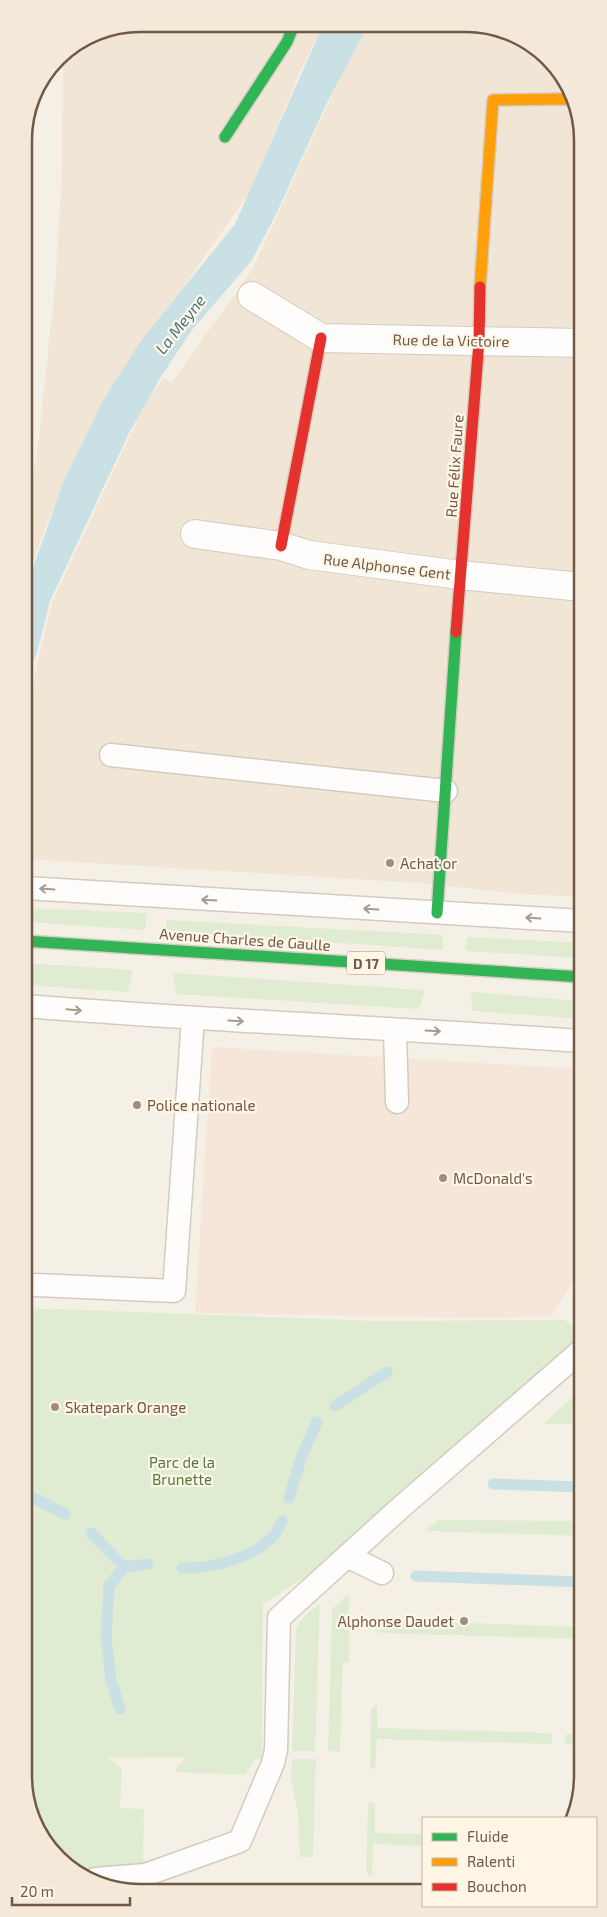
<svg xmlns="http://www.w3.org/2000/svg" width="607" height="1917" viewBox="0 0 607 1917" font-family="'Exo 2',sans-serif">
  <rect width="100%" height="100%" fill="#f5f0e6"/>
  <g fill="#f1e6d6">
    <polygon points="141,24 323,25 300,72 250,192 116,383 79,450 47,523 25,583 24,532 39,436 55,287 62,171 63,55 96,33"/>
    <polygon points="366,25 489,26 549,58 581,118 582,897 522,894 418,883 25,859 25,768 35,674 52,602 138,418 148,400 163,378 172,382 252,270 358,39"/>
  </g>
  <polygon fill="#f6e5d9" points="212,1047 582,1069 582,1267 552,1316 483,1318 195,1313"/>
  <g fill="#e0ecd1">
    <polygon points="25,908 147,913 145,930 25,922"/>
    <polygon points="167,920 443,935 443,950 165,931"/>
    <polygon points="467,937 582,943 582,958 465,951"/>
    <polygon points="25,963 133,970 128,992 25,985"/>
    <polygon points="173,973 425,990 419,1009 176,994"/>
    <polygon points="471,992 582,1001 582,1019 472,1011"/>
    <polygon points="25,1308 378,1321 565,1320 582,1333 582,1337 324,1565 263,1604 262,1759 255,1759 245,1775 178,1772 176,1769 185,1757 108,1758 122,1768 120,1808 144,1809 143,1871 76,1869 58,1859 26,1799"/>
    <polygon points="583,1388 583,1424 543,1424 582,1389"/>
    <polygon points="437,1520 583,1521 583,1536 426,1531"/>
    <polygon points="349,1593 349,1662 343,1663 340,1752 328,1751 332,1609"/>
    <path d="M 320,1604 L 315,1751 L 292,1751 L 296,1630 C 301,1617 309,1612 320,1604 Z"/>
    <path d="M 380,1620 L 583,1627 L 583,1639 L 381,1633 L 376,1631 C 375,1626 375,1622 380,1620 Z"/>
    <polygon points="377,1704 378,1728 552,1733 552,1744 377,1739 375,1770 371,1768 370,1765 371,1709"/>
    <polygon points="566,1734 583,1735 583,1745 564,1744"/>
    <polygon points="292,1759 316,1759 313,1857 300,1857 298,1815 291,1779"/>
    <polygon points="371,1802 375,1803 375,1833 423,1834 423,1846 373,1844 372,1876 370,1876 366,1871 368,1804"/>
  </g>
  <polygon fill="#c9e1e5" points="323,25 368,25 326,105 276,214 252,260 192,330 162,375 129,433 50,601 36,656 25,678 25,599 35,562 63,483 101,404 140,342 235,224"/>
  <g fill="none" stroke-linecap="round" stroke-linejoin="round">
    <g stroke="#c9e1e5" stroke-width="11">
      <polyline points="335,1406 387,1372"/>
      <polyline points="493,1484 583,1487"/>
      <polyline points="26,1494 65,1514"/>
      <polyline points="289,1498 302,1455 317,1422"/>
      <polyline points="91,1533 124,1567"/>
      <path d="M 182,1568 C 190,1567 200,1568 209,1566 C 235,1561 273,1549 282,1521"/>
      <polyline points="416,1576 583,1582"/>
      <polyline points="120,1709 111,1680 106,1637 109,1586 124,1567 148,1564"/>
    </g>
    <defs>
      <g id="lane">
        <polyline points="111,755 446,791"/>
        <polyline points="25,888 582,921"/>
        <path d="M 25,1006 C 211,1021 396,1028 582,1041"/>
        <polyline points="395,1030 397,1102"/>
        <polyline points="36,1285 174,1291 193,1018"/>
        <polyline points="347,1556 382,1573"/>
        <polyline points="95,1879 145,1875 240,1841 273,1763 276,1750 279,1618 399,1509 583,1349"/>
      </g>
      <g id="street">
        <polyline points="252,296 321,338 581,343"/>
        <polyline points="195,534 281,546 309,555 460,575 582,587"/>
      </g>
      <g id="fast">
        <polyline points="225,137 287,42 294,25"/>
        <polyline points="437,913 456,632"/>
        <polyline points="25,941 582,977"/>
      </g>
      <polyline id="slow" points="480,287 493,100 571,99"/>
      <g id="jam">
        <polyline points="281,546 321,338"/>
        <polyline points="456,632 479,341 480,287"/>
      </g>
    </defs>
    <use href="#lane" stroke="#d3cbc1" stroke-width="25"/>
    <use href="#street" stroke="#d3cbc1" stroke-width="30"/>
    <use href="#fast" stroke="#d6cdc3" stroke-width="14"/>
    <use href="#slow" stroke="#d6cdc3" stroke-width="14"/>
    <use href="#jam" stroke="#d6cdc3" stroke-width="14"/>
    <use href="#lane" stroke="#fefdfb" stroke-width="22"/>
    <use href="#street" stroke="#fefdfb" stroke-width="28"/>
    <use href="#fast" stroke="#30b455" stroke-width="11"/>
    <use href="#slow" stroke="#ff9f0a" stroke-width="11"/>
    <use href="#jam" stroke="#e5322d" stroke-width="11"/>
  </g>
  <defs><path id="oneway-shaft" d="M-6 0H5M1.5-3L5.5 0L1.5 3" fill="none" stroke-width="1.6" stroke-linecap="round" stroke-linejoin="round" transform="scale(1.25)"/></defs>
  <g stroke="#a99b90">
    <use href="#oneway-shaft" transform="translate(47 889) rotate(-176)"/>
    <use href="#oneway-shaft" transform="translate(209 900) rotate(-177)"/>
    <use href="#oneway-shaft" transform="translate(371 909) rotate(-177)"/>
    <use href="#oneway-shaft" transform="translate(533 918) rotate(-176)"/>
    <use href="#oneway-shaft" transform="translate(74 1010) rotate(5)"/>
    <use href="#oneway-shaft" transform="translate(236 1021) rotate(3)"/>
    <use href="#oneway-shaft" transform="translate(433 1031) rotate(3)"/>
  </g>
  <g fill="#9f8e7f" stroke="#fff6e6" stroke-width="2">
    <circle cx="390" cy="863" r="5"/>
    <circle cx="137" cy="1105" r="5"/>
    <circle cx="443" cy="1178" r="5"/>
    <circle cx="55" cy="1407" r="5"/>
    <circle cx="464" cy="1621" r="5"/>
  </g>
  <g text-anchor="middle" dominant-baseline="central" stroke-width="4.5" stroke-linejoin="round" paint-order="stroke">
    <rect fill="#fff6e6" stroke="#9c8877" stroke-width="1" x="347" y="951.5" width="38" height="23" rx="4"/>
    <g font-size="14" font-weight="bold" fill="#715948">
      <text x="366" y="963">D 17</text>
    </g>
    <g font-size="15" fill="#715948" stroke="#fff6e6">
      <text transform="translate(451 340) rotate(1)">Rue de la Victoire</text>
      <text transform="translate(454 466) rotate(-86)">Rue Félix Faure</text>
      <text transform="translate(387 566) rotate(7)">Rue Alphonse Gent</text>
      <text transform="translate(245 939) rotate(4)">Avenue Charles de Gaulle</text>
    </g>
    <g font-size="15" fill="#715948" stroke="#fff6e6" text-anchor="start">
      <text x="400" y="863">Achat or</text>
      <text x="147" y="1105">Police nationale</text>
      <text x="453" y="1178">McDonald's</text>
      <text x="65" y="1407">Skatepark Orange</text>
      <text x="454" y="1621" text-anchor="end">Alphonse Daudet</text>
    </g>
    <g font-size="15" fill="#527c43" stroke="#fff6e6">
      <text x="182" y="1462">Parc de la<tspan x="182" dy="17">Brunette</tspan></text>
    </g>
    <g font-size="16" font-style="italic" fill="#437685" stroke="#fff6e6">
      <text transform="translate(180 324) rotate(-52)">La Meyne</text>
    </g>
  </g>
  <path d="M0 0H607V1917H0ZM140 32H466A108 108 0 0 1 574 140V1776A108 108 0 0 1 466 1884H140A108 108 0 0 1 32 1776V140A108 108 0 0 1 140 32Z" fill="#f4e9d9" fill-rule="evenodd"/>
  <path fill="none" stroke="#715948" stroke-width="2.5" d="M140 32H466A108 108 0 0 1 574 140V1776A108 108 0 0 1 466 1884H140A108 108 0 0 1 32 1776V140A108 108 0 0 1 140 32Z"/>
  <rect x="422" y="1817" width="175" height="90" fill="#fff6e6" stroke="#c6b7a7"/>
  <rect x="432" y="1833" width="25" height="8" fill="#30b455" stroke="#c6b7a7"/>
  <text x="467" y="1842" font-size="15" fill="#715948">Fluide</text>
  <rect x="432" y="1858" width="25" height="8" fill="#ff9f0a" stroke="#c6b7a7"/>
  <text x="467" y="1867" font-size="15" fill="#715948">Ralenti</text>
  <rect x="432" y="1883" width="25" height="8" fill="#e5322d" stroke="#c6b7a7"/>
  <text x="467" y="1892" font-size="15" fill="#715948">Bouchon</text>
  <path d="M12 1897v8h118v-8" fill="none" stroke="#715948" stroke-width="2.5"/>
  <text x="20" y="1897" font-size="15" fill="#715948" stroke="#fff6e6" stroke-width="4" paint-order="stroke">20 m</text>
</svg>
